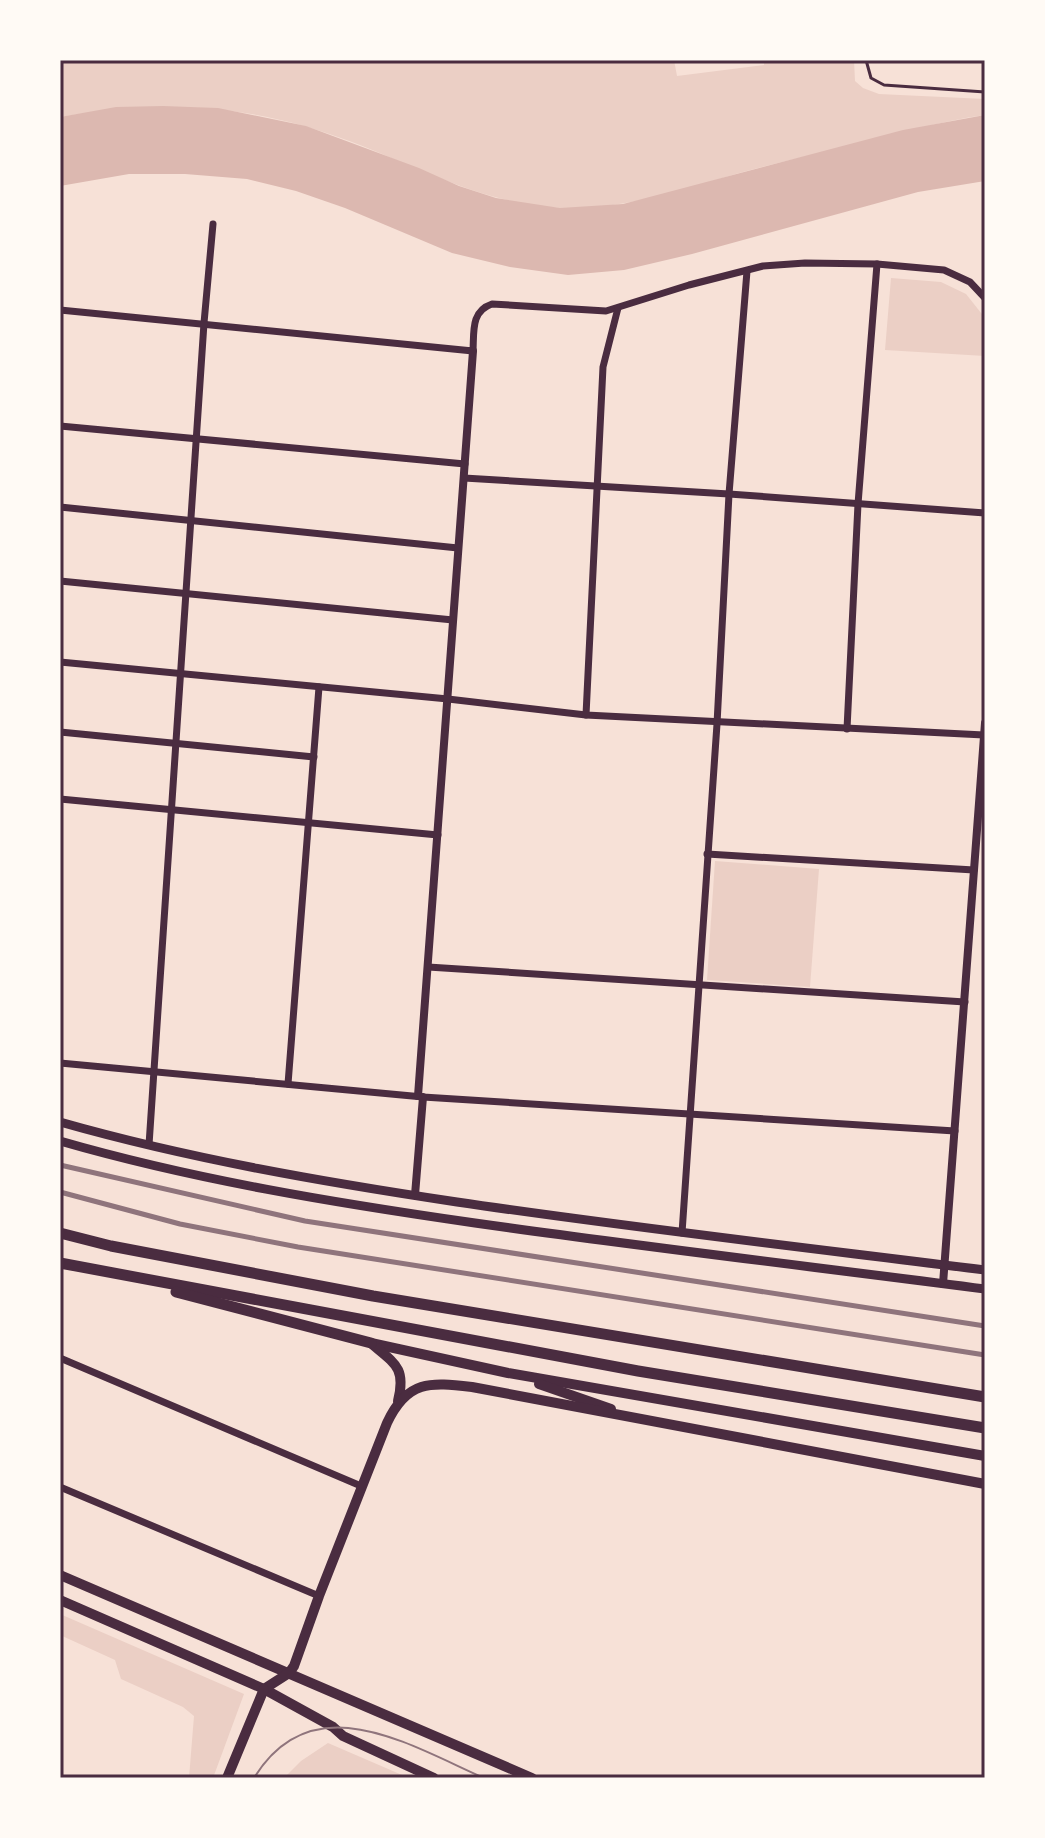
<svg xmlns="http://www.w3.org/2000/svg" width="1045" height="1838" viewBox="0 0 1045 1838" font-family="'Titillium Web',sans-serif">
  <rect width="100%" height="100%" fill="#f7e1d7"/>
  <g fill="#ebcfc5">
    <path d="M 60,60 L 674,60 L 677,76 L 764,65 L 764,60 L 854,60 L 855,81 L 863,88 L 879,94 L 985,99 L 985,115 C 940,121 899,134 855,144 C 817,154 780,162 743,172 C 683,189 622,211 559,208 C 485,204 420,168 352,142 C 252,104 164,99 60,117 Z"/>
    <polygon points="891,278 941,282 966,294 985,318 985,356 885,350"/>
    <polygon points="715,861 819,869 810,987 707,980"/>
    <polygon points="60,1614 244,1694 213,1778 189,1778 194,1716 183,1707 121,1679 115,1660 60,1635"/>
    <polygon points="328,1743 409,1778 284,1778 301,1761"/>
  </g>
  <polygon fill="#dcb8b0" points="163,106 218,108 306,126 419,168 459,186 496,198 560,208 623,204 903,130 985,115 985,181 918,192 692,254 624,270 568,275 510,267 452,253 345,208 296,191 247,179 185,174 129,174 60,186 60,117 116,107"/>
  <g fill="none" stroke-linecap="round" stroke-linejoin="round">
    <polyline stroke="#4a2c40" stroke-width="3" points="866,60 871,78 884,85 985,92"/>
    <g stroke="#4a2c40" stroke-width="7">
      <path d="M 60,310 L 473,351 C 474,331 471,311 492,304 L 606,311 L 689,285 L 763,266 L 805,263 L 877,264 L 944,270 L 970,282 L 985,298"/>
      <polyline points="60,426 465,464"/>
      <polyline points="464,478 729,494 985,513"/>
      <polyline points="60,507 458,548"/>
      <polyline points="60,581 453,620"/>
      <polyline points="60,662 448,699 586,715 984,735"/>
      <polyline points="586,715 603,367 618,308"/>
      <polyline points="847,729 858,504 877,264"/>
      <polyline points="60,732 314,757"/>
      <polyline points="60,799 438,835"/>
      <polyline points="707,854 974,870"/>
      <polyline points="428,967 965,1002"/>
      <polyline points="60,1063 423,1097 955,1131"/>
      <polyline points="288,1084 319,687"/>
      <polyline points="149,1145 204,323 213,224"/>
      <polyline points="682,1233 717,724 729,494 747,271"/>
      <polyline points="60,1358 361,1486"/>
      <polyline points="60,1487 319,1596"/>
    </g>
    <g stroke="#4a2c40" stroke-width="8">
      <polyline points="418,1096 473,351"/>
      <polyline points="415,1195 423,1097"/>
      <polyline points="943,1284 985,723"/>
    </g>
    <g stroke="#4a2c40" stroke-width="9">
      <path d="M 60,1122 C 190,1159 324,1182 457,1202 C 633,1228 809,1248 985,1270"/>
      <path d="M 60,1141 C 195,1180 336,1203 475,1223 C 645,1247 815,1267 985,1289"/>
    </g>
    <g stroke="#4a2c40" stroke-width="10">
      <polyline points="371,1343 508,1373 985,1456"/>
      <path d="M 373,1345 C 396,1364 406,1369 398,1401"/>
      <polyline points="539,1384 611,1409"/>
      <polyline points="60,1575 532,1778"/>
      <polyline points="60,1600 264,1689 333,1727 343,1736 434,1778"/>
      <path d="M 264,1689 L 289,1673 L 294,1666 L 319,1596 L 387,1423 C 407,1380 430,1382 472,1387 L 985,1484"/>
      <polyline points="227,1778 264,1689"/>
    </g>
    <g stroke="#4a2c40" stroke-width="11">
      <polyline points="60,1233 111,1246 373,1296 985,1397"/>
      <polyline points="60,1263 638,1371 985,1428"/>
      <polyline points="176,1292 371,1343"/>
    </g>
    <path stroke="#8f747c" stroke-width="2" d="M 254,1778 C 312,1683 409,1745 484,1778"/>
    <g stroke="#8f747c" stroke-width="5">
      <polyline points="60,1165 305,1221 985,1326"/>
      <polyline points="60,1192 180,1224 298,1247 985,1355"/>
    </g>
  </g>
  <rect width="1045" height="1838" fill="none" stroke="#fffaf5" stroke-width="124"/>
  <rect x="62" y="62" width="921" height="1714" fill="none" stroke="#4a2c40" stroke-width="3"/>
</svg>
